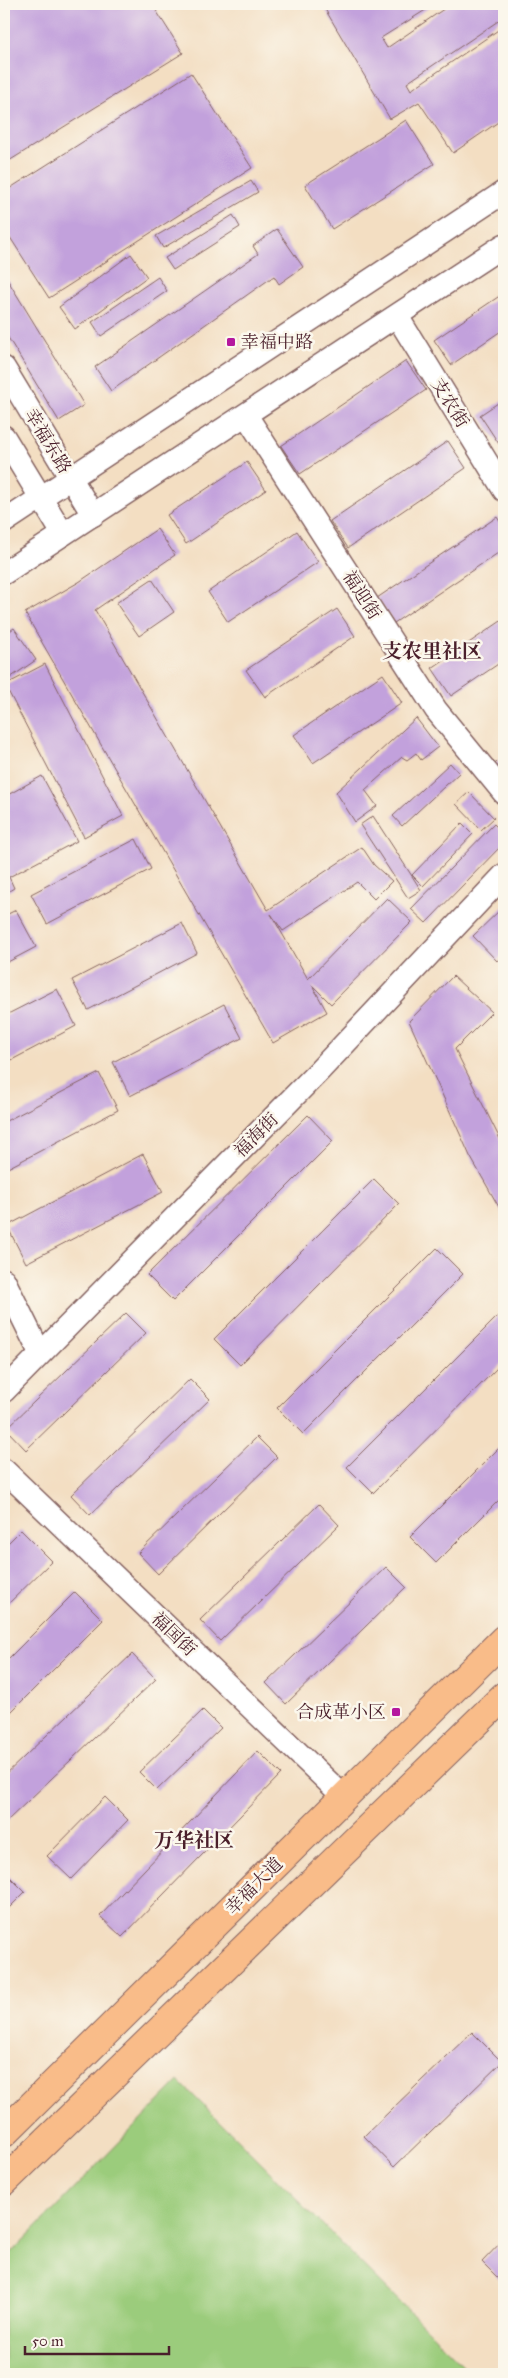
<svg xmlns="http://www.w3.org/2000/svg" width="508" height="2378" viewBox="0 0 508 2378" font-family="'IM FELL Great Primer','Noto Serif SC',serif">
  <rect width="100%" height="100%" fill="#fbf7ec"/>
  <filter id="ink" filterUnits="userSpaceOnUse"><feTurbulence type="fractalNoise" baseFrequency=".02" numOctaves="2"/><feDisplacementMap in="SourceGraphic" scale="10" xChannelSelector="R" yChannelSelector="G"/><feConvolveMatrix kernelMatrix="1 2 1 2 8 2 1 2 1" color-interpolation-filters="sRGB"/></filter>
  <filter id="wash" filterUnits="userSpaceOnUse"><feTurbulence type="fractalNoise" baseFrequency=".0096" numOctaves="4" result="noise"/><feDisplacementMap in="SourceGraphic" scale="20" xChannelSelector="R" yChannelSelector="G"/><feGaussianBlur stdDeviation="1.12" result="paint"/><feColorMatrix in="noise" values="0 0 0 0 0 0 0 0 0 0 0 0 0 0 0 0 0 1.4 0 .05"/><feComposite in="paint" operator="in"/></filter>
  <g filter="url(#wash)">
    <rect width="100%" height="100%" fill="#f3dec2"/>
    <polygon fill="#9bcc7b" stroke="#727653" points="179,2081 464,2366 454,2374 4,2374 4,2260"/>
    <g id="blocks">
      <g fill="#c2a1dc">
        <polygon points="4,4 152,4 183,53 4,164"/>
        <polygon points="322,4 435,4 381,38 387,48 451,4 504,4 504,17 407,83 411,90 504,26 504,118 453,153 419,102 390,119"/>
        <polygon points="191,73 252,168 49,298 4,228 4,192"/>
        <polygon points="406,120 434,164 332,229 305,185"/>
        <polygon points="251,181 258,192 163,248 156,236"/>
        <polygon points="233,215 240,227 173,270 165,258"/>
        <polygon points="277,229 303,267 279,284 274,276 111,391 95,367 258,254 253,246"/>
        <polygon points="131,254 147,277 75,329 59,307"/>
        <polygon points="4,274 84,405 59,421 4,331"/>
        <polygon points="158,277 167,291 101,336 92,322"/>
        <polygon points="504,293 504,329 451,365 434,340"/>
        <polygon points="406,361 426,390 300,474 281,446"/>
        <polygon points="504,399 504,441 499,444 480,415"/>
        <polygon points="448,441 466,468 348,548 330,521"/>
        <polygon points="247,462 266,490 186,544 167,515"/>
        <polygon points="497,517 504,528 504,549 394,623 377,598"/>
        <polygon points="157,529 175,555 95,610 268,910 362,847 374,865 392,881 374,899 357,882 283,931 271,914 308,979 387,898 412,922 331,1004 312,985 327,1012 273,1043 25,613 79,582"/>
        <polygon points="297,531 318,562 228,622 208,592"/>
        <polygon points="152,579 174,612 139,636 116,603"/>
        <polygon points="337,609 355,636 265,697 246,670"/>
        <polygon points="504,619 504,660 451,696 432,668"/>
        <polygon points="14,628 36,660 4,682 4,635"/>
        <polygon points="45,664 123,816 84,837 5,685"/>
        <polygon points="383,674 402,703 313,763 294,735"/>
        <polygon points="416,718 438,747 421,760 416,753 407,760 402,757 365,790 377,806 355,822 336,792"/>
        <polygon points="504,755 504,774 495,764"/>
        <polygon points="450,763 459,773 402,826 393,816"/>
        <polygon points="42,776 77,841 9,877 14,888 4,894 4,820 8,817 4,809 4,797"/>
        <polygon points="469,792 494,818 481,830 456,804"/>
        <polygon points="373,816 421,890 408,898 360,825"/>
        <polygon points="462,823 473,834 423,886 412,875"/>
        <polygon points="494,824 504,834 504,843 426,923 411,909"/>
        <polygon points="136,839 151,869 47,924 31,894"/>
        <polygon points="504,906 504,953 497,961 473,936"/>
        <polygon points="16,910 36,947 4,964 4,916"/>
        <polygon points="182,923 197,953 88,1010 72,980"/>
        <polygon points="453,976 492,1012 455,1049 504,1147 504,1216 470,1156 409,1021"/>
        <polygon points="57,989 76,1026 4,1064 4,1016"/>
        <polygon points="224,1004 242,1038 130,1096 113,1062"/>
        <polygon points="99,1073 118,1110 4,1170 4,1122"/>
        <polygon points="308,1115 333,1141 173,1301 147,1275"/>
        <polygon points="143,1154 163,1192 26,1263 7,1226"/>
        <polygon points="374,1179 399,1204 240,1365 214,1339"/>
        <polygon points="437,1248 463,1274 303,1434 277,1408"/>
        <polygon points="504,1310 504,1361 373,1493 347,1467"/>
        <polygon points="126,1313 146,1333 26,1450 6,1429"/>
        <polygon points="190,1379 210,1399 90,1515 71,1495"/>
        <polygon points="257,1437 277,1457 158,1574 138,1553"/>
        <polygon points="504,1443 504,1495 436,1563 410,1537"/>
        <polygon points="319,1504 339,1525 220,1641 200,1620"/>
        <polygon points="21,1530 52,1561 4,1608 4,1547"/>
        <polygon points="386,1567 406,1587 286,1704 266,1683"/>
        <polygon points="75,1592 103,1620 4,1719 4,1663"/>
        <polygon points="132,1654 156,1679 8,1820 4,1816 4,1776"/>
        <polygon points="203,1710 221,1728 157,1790 139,1772"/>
        <polygon points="258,1751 281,1774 122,1937 100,1916"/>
        <polygon points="105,1797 128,1820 71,1879 47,1856"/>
        <polygon points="4,1871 25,1892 4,1913"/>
        <polygon points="472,2032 502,2062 394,2167 364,2136"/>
        <polygon points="504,2239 504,2284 482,2262"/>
      </g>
    </g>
  </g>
  <g filter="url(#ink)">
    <use href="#blocks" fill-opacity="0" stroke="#856260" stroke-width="1"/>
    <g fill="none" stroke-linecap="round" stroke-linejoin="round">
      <defs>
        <g id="minor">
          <polyline points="397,316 504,490"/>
          <polyline points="4,368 93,515"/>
          <polyline points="246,415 436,710 504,793"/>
          <polyline points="4,437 63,534"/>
          <polyline points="4,522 504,192"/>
          <polyline points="4,573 504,245"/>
          <polyline points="4,1280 40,1353"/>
          <polyline points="4,1391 319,1071 504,875"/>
          <polyline points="4,1470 344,1797"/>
        </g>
        <g id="major">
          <polyline points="4,2133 504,1639"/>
          <polyline points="4,2182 504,1696"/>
        </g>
      </defs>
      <use href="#minor" stroke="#856260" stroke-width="25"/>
      <use href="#major" stroke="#856260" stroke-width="30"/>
      <use href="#minor" stroke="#fff" stroke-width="22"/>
      <use href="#major" stroke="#f9bc89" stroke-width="28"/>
    </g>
  </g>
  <g fill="#b5179e" stroke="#fbf7ec" stroke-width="2">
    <rect x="226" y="337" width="10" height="10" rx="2.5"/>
    <rect x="391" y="1707" width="10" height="10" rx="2.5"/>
  </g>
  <g text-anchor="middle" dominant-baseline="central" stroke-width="5" stroke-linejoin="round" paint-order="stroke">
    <g font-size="18" fill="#4a1f2b" stroke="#fbf7ec" text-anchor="start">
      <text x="241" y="342">幸福中路</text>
      <text x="386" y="1712" text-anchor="end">合成革小区</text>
    </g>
    <g font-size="18" fill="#4a1f2b" stroke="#fbf7ec">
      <text transform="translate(450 403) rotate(58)">支农街</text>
      <text transform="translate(48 441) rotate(59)">幸福东路</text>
      <text transform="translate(362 595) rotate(57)">福迎街</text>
      <text transform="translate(256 1135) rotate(-45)">福海街</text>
      <text transform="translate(174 1634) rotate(44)">福国街</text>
      <text transform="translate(254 1886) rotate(-45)">幸福大道</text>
    </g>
    <g font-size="20" font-weight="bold" fill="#4a1f2b" stroke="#fbf7ec">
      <text x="432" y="651">支农里社区</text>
      <text x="194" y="1840">万华社区</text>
    </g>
  </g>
  <rect width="508" height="2378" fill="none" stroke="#fbf7ec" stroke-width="20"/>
  <path d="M25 2346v8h144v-8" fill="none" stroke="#4a1f2b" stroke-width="2.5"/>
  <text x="32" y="2346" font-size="15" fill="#4a1f2b" stroke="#fbf7ec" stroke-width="4" paint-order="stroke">50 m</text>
</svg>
